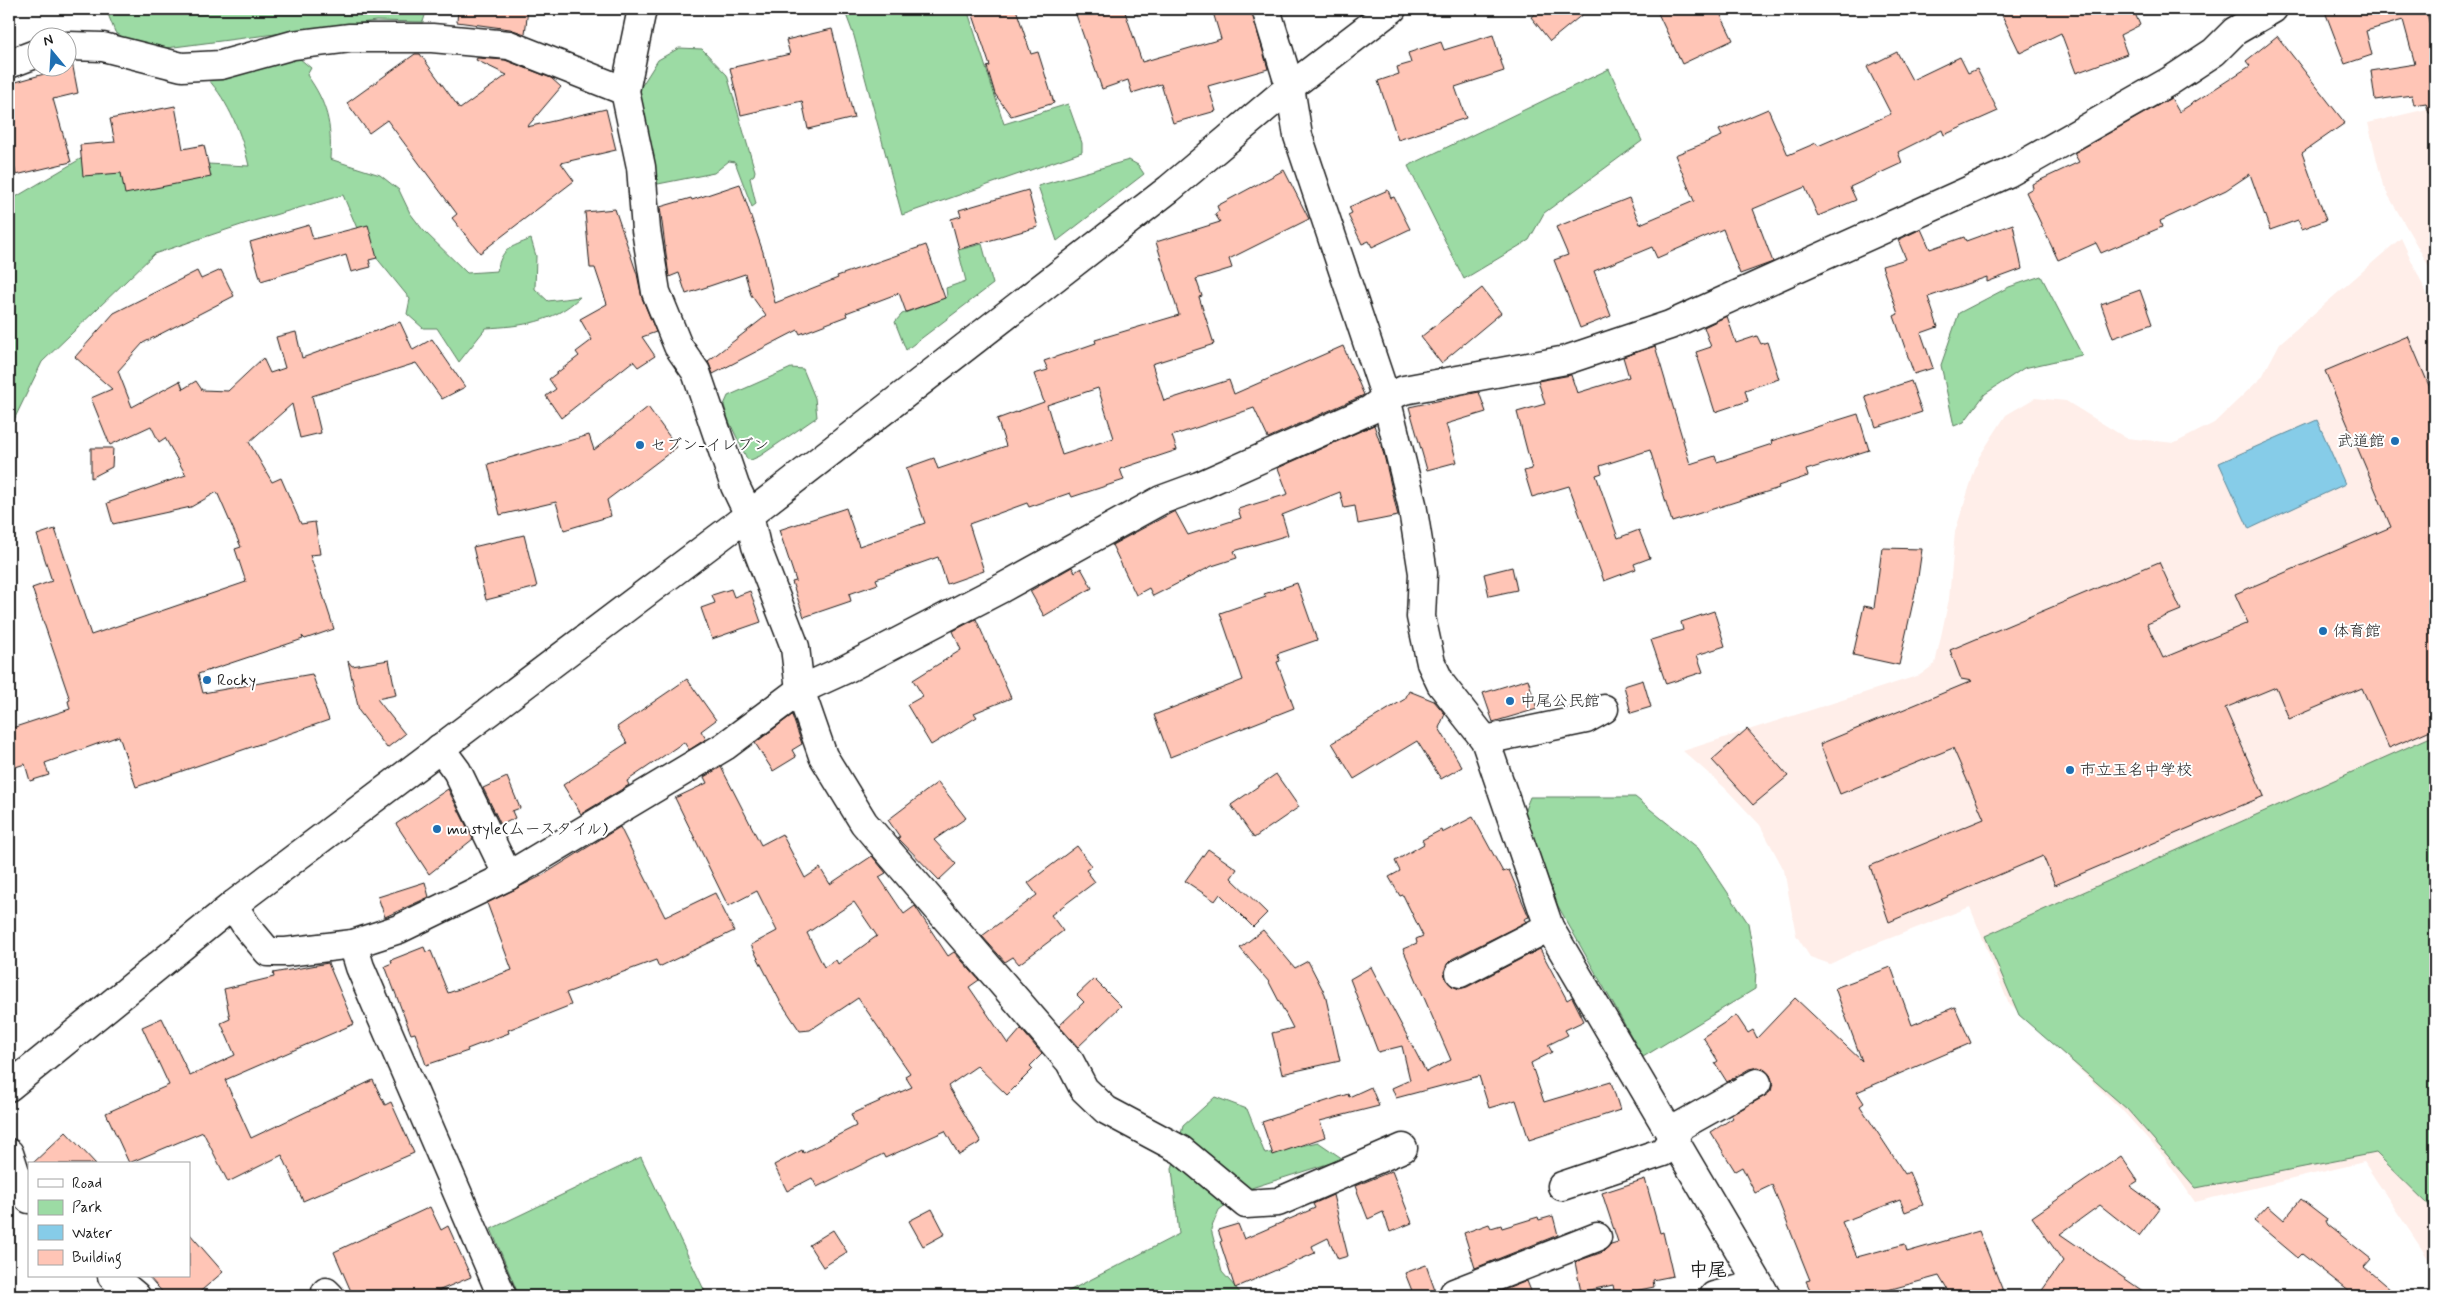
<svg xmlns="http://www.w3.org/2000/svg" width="2444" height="1305" viewBox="0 0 2444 1305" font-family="Mynerve,'Klee One',sans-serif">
  <rect width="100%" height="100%" fill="#fff"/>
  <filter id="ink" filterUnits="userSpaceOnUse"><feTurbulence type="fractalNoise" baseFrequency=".02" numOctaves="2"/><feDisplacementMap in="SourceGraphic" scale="10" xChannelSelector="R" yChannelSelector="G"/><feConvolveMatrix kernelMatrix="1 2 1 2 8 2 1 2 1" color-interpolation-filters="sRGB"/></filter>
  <g filter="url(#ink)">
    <g fill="#ffeee9">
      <polygon points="2435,107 2435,277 2383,186 2368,123"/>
      <polygon points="2401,238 2435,311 2435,1266 2433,1266 2364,1162 2195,1202 2164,1157 2122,1110 2008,1002 1970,907 1857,951 1830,964 1810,957 1796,935 1784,870 1760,825 1725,788 1683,751 1920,675 1935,664 1949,599 1955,532 1979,457 2006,415 2035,398 2066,401 2126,438 2175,443 2214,423 2262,377 2280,343"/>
    </g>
    <g fill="#9cdba4" stroke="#5c7c60">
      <polygon points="106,9 427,9 423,22 376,21 143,51 115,32"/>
      <polygon points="844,9 967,9 1004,124 1068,104 1082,143 1082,152 902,215 854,36"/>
      <polygon points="679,48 702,49 727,75 755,171 754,175 750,178 756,204 752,207 735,162 729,161 714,173 658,184 653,176 639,90 658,60"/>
      <path d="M 299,58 L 311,68 L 307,75 C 327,103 332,124 330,159 L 380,175 L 399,190 L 410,213 L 423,230 L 467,273 L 497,271 C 502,248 509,248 531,239 L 536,256 L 535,289 L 548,301 L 580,297 C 553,323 522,326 486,328 L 459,362 L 437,328 L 423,328 L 407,314 L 410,299 L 362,240 L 343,195 L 247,223 L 154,254 L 42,362 L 9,430 L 9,201 L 82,158 L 249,166 C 242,135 229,102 207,78 Z"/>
      <polygon points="1609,69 1642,141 1544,213 1529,240 1464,279 1408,166"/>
      <polygon points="1129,160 1138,165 1144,174 1057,241 1038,186"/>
      <polygon points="982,244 993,284 906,350 895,322 902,314 947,297 946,288 966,281 958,250"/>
      <polygon points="2041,276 2082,355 2024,368 1985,394 1964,422 1954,426 1941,365 1959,313 2009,287"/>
      <polygon points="791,368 803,369 815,398 817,417 760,456 751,460 747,459 728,419 724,405 728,396"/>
      <polygon points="2435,735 2435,1211 2376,1153 2196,1188 2127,1109 2019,1015 1985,936"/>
      <polygon points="1530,797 1635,797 1698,848 1748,923 1756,969 1755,989 1643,1057 1558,906 1524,812"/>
      <polygon points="1215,1097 1247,1109 1265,1154 1318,1142 1343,1159 1245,1190 1219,1210 1211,1229 1222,1272 1243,1296 1059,1296 1179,1234 1172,1169 1183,1126"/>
      <polygon points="641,1157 707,1296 519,1296 491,1229"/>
    </g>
    <polygon fill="#86cce8" stroke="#5c8696" points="2317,420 2345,484 2249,529 2219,463"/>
    <g fill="#ffc5b6" stroke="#1c1c1c" fill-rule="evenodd">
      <polygon points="458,9 528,9 525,34 510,29 457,22"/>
      <polygon points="971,9 1016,9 1031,54 1038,52 1054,103 1011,116 995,94 987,67 990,66"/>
      <polygon points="1074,9 1124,9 1142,62 1221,39 1212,9 1251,9 1268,69 1208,86 1216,111 1173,123 1161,84 1132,93 1128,80 1102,89"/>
      <polygon points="1541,9 1589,9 1550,41 1531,17"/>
      <polygon points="1656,9 1718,9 1733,40 1682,64"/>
      <polygon points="1999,9 2133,9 2140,25 2120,35 2127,54 2076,73 2061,33 2020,53"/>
      <polygon points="2324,9 2426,9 2435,46 2435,113 2429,113 2426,103 2414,105 2412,95 2375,100 2371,71 2415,64 2403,20 2366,31 2372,55 2345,64"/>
      <polygon points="832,29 854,118 808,129 802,101 741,115 730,68 790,54 786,40"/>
      <polygon points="1493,35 1504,71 1455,87 1466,118 1398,140 1378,81 1399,74 1397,67 1411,63 1408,53 1441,42 1444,50"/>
      <polygon points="2277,36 2345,123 2302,153 2326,220 2302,229 2298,220 2270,230 2250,174 2226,190 2160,221 2162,227 2101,253 2096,243 2058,260 2026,192 2033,188 2032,184 2079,162 2074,153 2171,98 2179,112 2250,66 2246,61"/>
      <polygon points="1897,52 1912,80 1960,57 1968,73 1977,69 1998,111 1944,135 1942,130 1898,152 1902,163 1850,187 1856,200 1818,216 1805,187 1753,209 1773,262 1740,274 1723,229 1657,258 1652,247 1594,271 1611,316 1580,328 1554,260 1568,255 1556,227 1629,198 1640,224 1694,201 1675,155 1722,136 1719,130 1768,109 1788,155 1816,143 1818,146 1891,114 1867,67"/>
      <polygon points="415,54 420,54 460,109 507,75 476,60 477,58 505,60 551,78 561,87 527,127 606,109 616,150 561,163 574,181 480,253 452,218 457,214 387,120 369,133 347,103"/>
      <polygon points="68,62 72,62 78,93 53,99 71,162 16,175 9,139 9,84 44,74 44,68 68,68"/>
      <polygon points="175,106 183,149 204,145 211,177 125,194 121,173 83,176 80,145 115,142 110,119"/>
      <path d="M 1284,170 L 1309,219 L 1229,259 L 1232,268 L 1196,279 L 1202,296 L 1199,297 L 1214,344 L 1152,364 L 1164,401 L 1229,380 L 1234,394 L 1343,346 L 1364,395 L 1268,438 L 1254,408 L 1172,436 L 1177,450 L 1120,469 L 1124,480 L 1072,497 L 1070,493 L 1029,507 L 1027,503 L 969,524 L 984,571 L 947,584 L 938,557 L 876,579 L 878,584 L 849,594 L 851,601 L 804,617 L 792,582 L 796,581 L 779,530 L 846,508 L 859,546 L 925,523 L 906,468 L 934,458 L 938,469 L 1006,446 L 997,419 L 1044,402 L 1034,374 L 1048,370 L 1044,361 L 1096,343 L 1095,340 L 1179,315 L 1156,242 L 1220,222 L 1215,214 L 1219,211 L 1217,206 ZM 1098,388 L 1114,438 L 1062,455 L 1047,405 Z"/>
      <polygon points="740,184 763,252 775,303 838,278 837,276 926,245 945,298 906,312 899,293 846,313 847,316 800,334 798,330 713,374 708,361 766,316 751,295 745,274 686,294 679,273 669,277 660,207 691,198 692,200"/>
      <polygon points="1028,190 1038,227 959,249 951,219 961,216 959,210"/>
      <polygon points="1388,190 1391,198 1394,197 1410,229 1372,247 1369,241 1362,244 1348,215 1352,213 1349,207"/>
      <polygon points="615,209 637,274 642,298 656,332 642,337 655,356 638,367 633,361 561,418 546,396 556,389 549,379 579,356 576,352 592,340 580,319 607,304 595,268 590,268 585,212"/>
      <polygon points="2013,224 2022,269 1987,282 1987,277 1928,297 1938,327 1921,333 1933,368 1914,374 1894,316 1898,314 1882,266 1906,259 1898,240 1921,229 1930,249 1964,237 1966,241"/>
      <polygon points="309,225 313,239 368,225 377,258 369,260 371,267 351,272 346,255 261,281 250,242"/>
      <polygon points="221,270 234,296 143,343 118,371 132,407 180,381 183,389 196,381 202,390 228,391 263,358 270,373 285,368 276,337 296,332 302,358 400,322 413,350 432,339 465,387 442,399 416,363 312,396 321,433 300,438 292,404 249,442 272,482 281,478 301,524 315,522 320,554 310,555 334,629 305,639 302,636 303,639 198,674 203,693 312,674 329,720 136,787 119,736 45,763 49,775 30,781 25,764 9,769 9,729 70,709 68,701 70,700 32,588 52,581 37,535 55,529 91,635 246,582 235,549 241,547 217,492 191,507 113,524 107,503 186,475 165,438 159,442 151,426 110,445 91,398 112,389 75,357 114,313 197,271 201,279"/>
      <polygon points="1482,288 1501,313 1441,363 1421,337"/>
      <polygon points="2140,290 2152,324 2113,338 2101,304"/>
      <polygon points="1727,316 1736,343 1757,336 1761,344 1767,342 1779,379 1745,390 1748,401 1715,412 1696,352 1711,347 1704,327"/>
      <polygon points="2408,336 2435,400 2435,728 2389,748 2362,688 2289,719 2276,687 2225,708 2264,796 2055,885 2043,856 1889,922 1870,866 1984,819 1953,748 1840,794 1820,744 1972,681 1961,679 1950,650 2159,562 2181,610 2147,624 2163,658 2248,623 2235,594 2391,527 2325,371"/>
      <polygon points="1655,346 1690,464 1715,456 1717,462 1772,444 1771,441 1858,414 1869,450 1806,470 1808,476 1778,486 1779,488 1672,522 1650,450 1600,466 1602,473 1596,475 1618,538 1639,530 1650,558 1634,564 1636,569 1604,581 1569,486 1532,497 1524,471 1532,469 1517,412 1545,404 1538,381 1571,375 1577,393 1629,377 1623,357"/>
      <polygon points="1911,381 1922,412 1876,427 1865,396"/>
      <polygon points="1479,392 1486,412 1446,424 1457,462 1427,470 1409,407"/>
      <polygon points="648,407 677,447 607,500 611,516 564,530 556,502 500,515 488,464 589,435 594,450"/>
      <polygon points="1374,425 1384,455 1398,516 1358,524 1355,506 1344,508 1340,492 1282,515 1288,535 1234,551 1237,558 1212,566 1153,596 1149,588 1136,595 1112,545 1175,511 1188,535 1241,518 1238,509 1288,494 1278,468"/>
      <polygon points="91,448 113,448 112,467 91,478"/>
      <polygon points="524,535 537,587 486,600 473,547"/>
      <polygon points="1882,548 1922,549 1917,584 1899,665 1853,655 1864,606 1874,608"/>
      <polygon points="1072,567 1075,572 1081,568 1092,588 1044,616 1030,591"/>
      <polygon points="1512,567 1517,590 1489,596 1484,574"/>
      <polygon points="1297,583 1317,640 1277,654 1280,661 1277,662 1294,708 1170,757 1154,715 1243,680 1220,613 1266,597 1264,594"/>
      <polygon points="731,589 734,597 750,591 761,622 712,639 701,608 715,603 712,595"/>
      <polygon points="1714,611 1725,646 1697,655 1703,672 1666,684 1651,640 1683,630 1681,622"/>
      <polygon points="976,619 1011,698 974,713 977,717 931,745 907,705 923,696 913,680 961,650 953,631"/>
      <polygon points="389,660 396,695 377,699 405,734 387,748 359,711 348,661 352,666"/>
      <polygon points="687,679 716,720 701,731 706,739 689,750 684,742 627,781 629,785 581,814 563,785 627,743 617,727"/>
      <polygon points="1528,679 1537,709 1493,722 1483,693"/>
      <polygon points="1643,680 1651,707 1631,713 1624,686"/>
      <polygon points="1409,691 1434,701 1445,714 1439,728 1462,767 1441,779 1417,741 1354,779 1332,743 1405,699"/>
      <polygon points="792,715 802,744 792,750 796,757 773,771 755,743"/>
      <polygon points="1747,729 1788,776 1753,805 1712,760"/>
      <path d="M 721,767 L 761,845 L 782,834 L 805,878 L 820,868 L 830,884 L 872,856 L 886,873 L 879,877 L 904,914 L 915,906 L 948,956 L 954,952 L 979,980 L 969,987 L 1008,1044 L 1021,1029 L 1042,1054 L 1030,1066 L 1033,1069 L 1007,1095 L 977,1066 L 948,1086 L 981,1142 L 959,1155 L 945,1131 L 885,1158 L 883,1154 L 817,1187 L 812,1178 L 787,1191 L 774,1165 L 802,1150 L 803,1153 L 856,1126 L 851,1114 L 912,1087 L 905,1076 L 910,1073 L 858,998 L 810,1030 L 800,1031 L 780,1001 L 751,945 L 777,931 L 757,891 L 728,906 L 675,798 L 707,783 L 704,777 ZM 854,902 L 877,936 L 838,964 L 836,960 L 824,967 L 807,933 Z"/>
      <polygon points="1276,774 1299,807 1254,838 1231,805"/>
      <polygon points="507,777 520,808 512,811 515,818 501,825 483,788"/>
      <polygon points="938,782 966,818 934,840 956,864 939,880 898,838 900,837 888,820"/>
      <polygon points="448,789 473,839 429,874 396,824"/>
      <polygon points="1473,817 1503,872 1509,870 1529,917 1524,919 1526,922 1452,959 1447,964 1444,972 1446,980 1452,986 1459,989 1467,987 1540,949 1567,1000 1572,997 1584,1021 1565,1030 1568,1035 1548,1045 1552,1052 1531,1063 1544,1102 1611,1082 1620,1110 1529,1140 1516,1100 1489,1108 1479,1076 1396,1098 1392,1088 1410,1080 1402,1046 1378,1052 1350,979 1371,967 1426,1072 1451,1060 1403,949 1417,943 1416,939 1423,936 1403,895 1400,896 1389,877 1400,871 1395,861 1424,844 1422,840 1441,830 1442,833"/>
      <polygon points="620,827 665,917 715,893 734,931 659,967 656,960 566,993 571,1005 508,1030 509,1033 467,1049 468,1051 426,1065 415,1033 411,1034 385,966 392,963 391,960 424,947 426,952 431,951 448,993 512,970 487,903 543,875"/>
      <polygon points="1077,846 1092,866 1086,870 1095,882 1051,915 1063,931 1019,964 1013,957 1005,962 982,936 1037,895 1028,883"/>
      <polygon points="1208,849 1237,869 1231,878 1267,913 1253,927 1220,894 1215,901 1185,881"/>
      <polygon points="425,882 429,897 385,917 378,897"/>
      <polygon points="1263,930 1295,968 1308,961 1325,994 1340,1061 1282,1074 1272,1033 1293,1028 1269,982 1240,948"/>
      <polygon points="328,963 354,1024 225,1080 251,1138 373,1080 385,1105 391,1102 414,1153 303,1201 282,1155 228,1182 203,1132 129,1163 106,1113 169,1085 142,1027 162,1018 190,1076 235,1055 221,1023 230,1019 224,989 274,977 273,973"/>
      <polygon points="1891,967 1912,1025 1955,1007 1971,1043 1857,1092 1864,1103 1860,1106 1905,1174 1909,1172 1923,1205 1905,1212 1900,1200 1842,1222 1857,1257 1905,1244 1907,1252 1979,1231 2005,1296 1951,1296 1939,1276 1866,1296 1813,1296 1806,1281 1810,1280 1772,1185 1755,1193 1742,1167 1735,1171 1711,1132 1733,1118 1731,1115 1765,1096 1771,1091 1773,1083 1770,1075 1765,1070 1758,1067 1749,1069 1727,1082 1715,1063 1718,1061 1703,1037 1736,1015 1748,1033 1753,1030 1757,1038 1795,998 1862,1061 1835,988"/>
      <polygon points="1094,979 1121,1006 1078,1047 1059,1026 1084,1002 1077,995"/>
      <polygon points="1371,1087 1379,1106 1320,1121 1325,1137 1273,1155 1262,1122 1348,1094 1349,1097"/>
      <polygon points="66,1132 96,1164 32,1164"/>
      <polygon points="2121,1156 2138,1181 2130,1186 2160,1208 2139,1236 2100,1205 2060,1234 2150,1296 2038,1296 2063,1261 2032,1217"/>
      <polygon points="1392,1171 1412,1223 1390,1232 1383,1212 1368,1219 1355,1186"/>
      <polygon points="1645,1179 1660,1233 1663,1232 1673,1276 1653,1280 1654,1287 1615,1295 1613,1285 1581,1292 1575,1262 1603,1252 1611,1244 1618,1242 1602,1193"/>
      <polygon points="1333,1195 1348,1256 1338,1259 1328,1238 1312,1246 1315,1253 1235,1288 1220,1242 1222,1241 1218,1230 1238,1224 1244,1239 1315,1208 1313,1204"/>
      <polygon points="2301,1199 2327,1219 2326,1221 2328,1225 2371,1259 2364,1267 2398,1296 2355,1296 2302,1254 2298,1258 2254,1221 2268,1206 2284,1220"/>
      <polygon points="430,1207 441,1230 448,1226 471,1277 426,1296 353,1296 334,1252"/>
      <polygon points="932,1209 945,1234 923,1246 909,1221"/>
      <polygon points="1553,1216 1558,1235 1475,1268 1464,1233 1489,1224 1491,1228 1501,1225 1502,1228 1538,1217 1539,1220"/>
      <polygon points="833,1230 847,1252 823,1267 809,1245"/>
      <polygon points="189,1233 223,1272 195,1296 166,1296 148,1276 189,1276"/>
      <polygon points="1426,1265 1437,1296 1414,1296 1405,1273"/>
      <polygon points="1527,1281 1533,1296 1489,1296"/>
    </g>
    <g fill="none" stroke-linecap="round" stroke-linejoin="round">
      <defs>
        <g id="street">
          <polyline points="642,9 625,91 641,167 646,230 656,292 678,346 696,372 735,486 749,515 756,546 795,647 800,690 823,756 864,823 1070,1062 1084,1089 1106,1110 1181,1150 1246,1204 1278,1202 1403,1148"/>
          <polyline points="1266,9 1290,87 1298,136 1386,398 1412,504 1423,573 1421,617 1431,663 1441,684 1485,740 1549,927 1766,1296"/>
          <polyline points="68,46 103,47 182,67 221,65 293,45 350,38 432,38 509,45 625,91"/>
          <polyline points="9,64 38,53"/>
          <polyline points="1485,740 1586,719 1604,709"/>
          <polyline points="440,748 457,771 508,876"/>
          <polyline points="233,905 247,927 268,952 286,952 353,944 399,929 508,876 725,746 800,690 846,669 1002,588 1161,500 1199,486 1370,410 1386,398 1404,390 1566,360 1670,325 2008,173 2170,81 2214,52 2235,31 2273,9"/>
          <polyline points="353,944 360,967 502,1296"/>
          <polyline points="1460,973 1549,927"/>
          <polyline points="9,1153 21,1190 29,1199"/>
          <polyline points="1562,1186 1663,1152 1682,1125 1757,1083"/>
          <polyline points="112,1276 136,1296"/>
          <polyline points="326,1292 330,1296"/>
          <polyline points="1454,1293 1597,1237"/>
          <polyline points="1714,1296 1748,1287 1762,1289"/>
        </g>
        <polyline id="secondary" points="9,1087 233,905 749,515 1169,189 1290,87 1392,9"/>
      </defs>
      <use href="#street" stroke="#1c1c1c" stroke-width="31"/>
      <use href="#secondary" stroke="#1c1c1c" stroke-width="31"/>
      <use href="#street" stroke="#fff" stroke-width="28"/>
      <use href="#secondary" stroke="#fff" stroke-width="28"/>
    </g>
  </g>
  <g fill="#1f6fb2" stroke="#fff" stroke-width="2">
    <circle cx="2395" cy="441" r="5"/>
    <circle cx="640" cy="445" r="5"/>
    <circle cx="2323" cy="631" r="5"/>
    <circle cx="207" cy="680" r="5"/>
    <circle cx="1510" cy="701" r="5"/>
    <circle cx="2070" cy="770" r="5"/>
    <circle cx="437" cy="829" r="5"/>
  </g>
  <g text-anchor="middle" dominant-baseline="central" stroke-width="4" stroke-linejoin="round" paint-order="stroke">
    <g font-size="16" fill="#1c1c1c" stroke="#fff" text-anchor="start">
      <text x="2385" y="441" text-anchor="end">武道館</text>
      <text x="650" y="445">セブン-イレブン</text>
      <text x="2333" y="631">体育館</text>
      <text x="217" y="680">Rocky</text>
      <text x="1520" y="701">中尾公民館</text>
      <text x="2080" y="770">市立玉名中学校</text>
      <text x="447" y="829">mu style(厶ースタイル)</text>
    </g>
    <g font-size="19" font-weight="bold" fill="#1c1c1c" stroke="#fff">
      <text x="1708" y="1270">中尾</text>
    </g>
  </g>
  <rect width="2444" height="1305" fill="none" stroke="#fff" stroke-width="30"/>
  <rect x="15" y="15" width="2414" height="1275" fill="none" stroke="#1c1c1c" stroke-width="2" filter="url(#ink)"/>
  <rect x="28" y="1162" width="162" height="115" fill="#ffffff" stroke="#a4a4a4"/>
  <rect x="38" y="1179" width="25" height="8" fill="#ffffff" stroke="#a4a4a4"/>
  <text x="72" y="1188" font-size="15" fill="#1c1c1c">Road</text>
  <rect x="38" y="1200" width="25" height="15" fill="#9cdba4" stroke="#a4a4a4"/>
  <text x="72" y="1212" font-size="15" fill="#1c1c1c">Park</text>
  <rect x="38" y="1225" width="25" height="15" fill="#86cce8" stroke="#a4a4a4"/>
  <text x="72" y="1238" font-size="15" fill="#1c1c1c">Water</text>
  <rect x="38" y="1250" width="25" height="15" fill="#ffc5b6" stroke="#a4a4a4"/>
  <text x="72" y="1262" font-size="15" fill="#1c1c1c">Building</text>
  <g transform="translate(52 52) rotate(342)"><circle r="24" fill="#ffffff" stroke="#a4a4a4"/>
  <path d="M0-4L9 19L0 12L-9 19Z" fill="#1f6fb2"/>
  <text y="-8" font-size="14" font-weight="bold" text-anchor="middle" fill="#1c1c1c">N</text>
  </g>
</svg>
